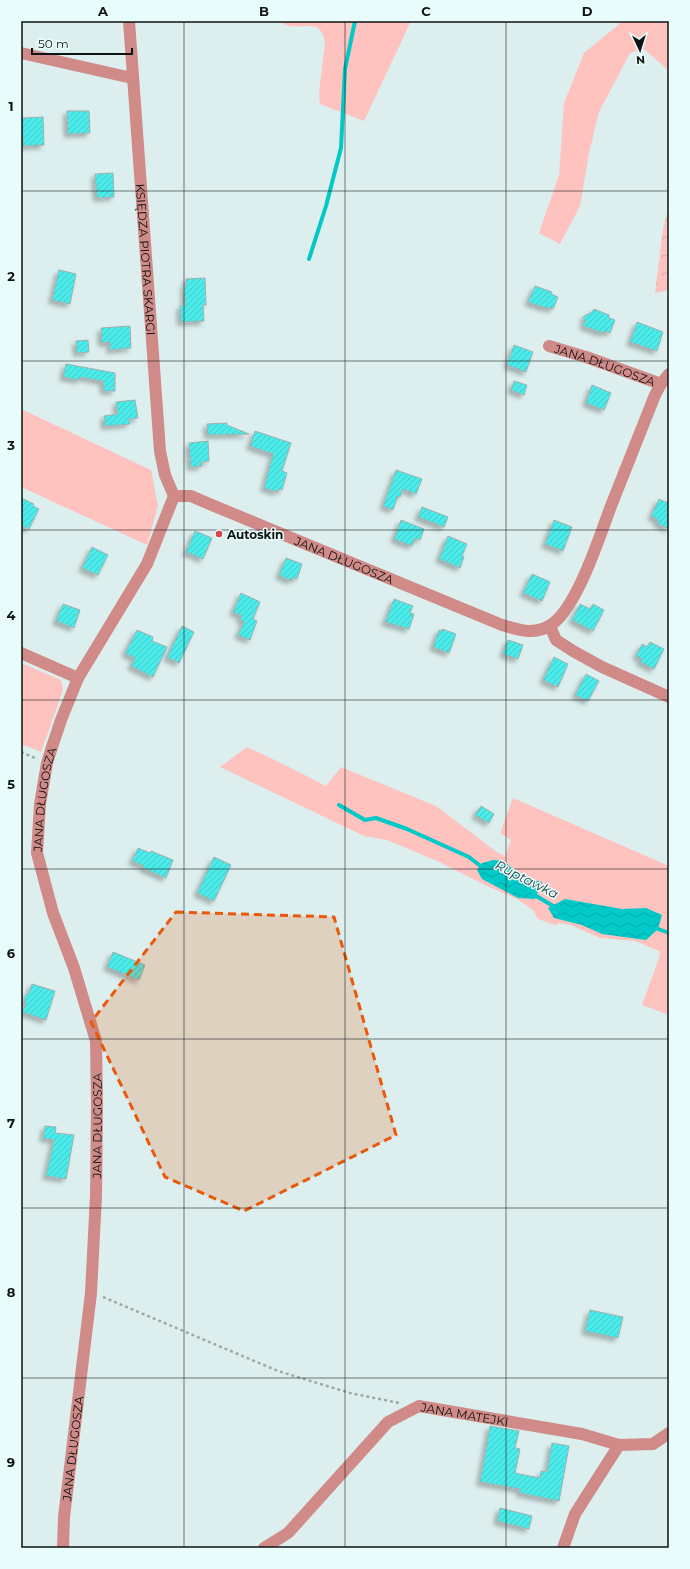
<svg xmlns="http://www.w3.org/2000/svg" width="690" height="1569" viewBox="0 0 690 1569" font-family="Montserrat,sans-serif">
  <defs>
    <pattern id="forest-crowns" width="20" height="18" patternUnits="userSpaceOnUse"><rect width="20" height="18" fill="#fec2bf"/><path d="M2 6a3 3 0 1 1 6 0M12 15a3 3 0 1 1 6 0" fill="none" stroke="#d8a6a3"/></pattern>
    <pattern id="water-waves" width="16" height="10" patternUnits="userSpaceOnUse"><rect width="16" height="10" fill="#00c9c8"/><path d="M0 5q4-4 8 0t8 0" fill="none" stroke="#01acab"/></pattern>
    <pattern id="building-hatch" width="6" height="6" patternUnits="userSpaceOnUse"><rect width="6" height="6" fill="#4cebea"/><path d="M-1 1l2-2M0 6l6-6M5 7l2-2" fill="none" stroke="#41c9c8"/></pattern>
    <filter id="shadow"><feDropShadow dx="-3.5" dy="3.5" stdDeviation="2" flood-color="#0004"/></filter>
  </defs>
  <rect width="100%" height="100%" fill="#dcefee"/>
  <g fill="#fec2bf">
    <path d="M 278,21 L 411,21 L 364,121 L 320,104 L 319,93 L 325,43 C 321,18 306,29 289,26 C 286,25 281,23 278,21 Z"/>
    <polygon points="621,21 669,21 669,71 644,49 630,53 599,112 589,153 580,206 560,244 539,233 559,175 564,103 584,53 617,26"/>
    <polygon points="21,409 151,470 158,506 147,545 21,487"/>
    <polygon points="21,663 61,680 63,690 41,752 21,744"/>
    <polygon points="247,747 281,763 326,786 341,767 436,806 498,853 505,856 511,840 500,833 513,798 669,866 669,1015 642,1005 660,955 659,951 635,941 600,938 571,925 560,923 555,925 538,919 533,910 517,899 489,887 435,860 387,840 364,836 220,767"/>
  </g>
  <polygon fill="url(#forest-crowns)" points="669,205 669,290 655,293 663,229"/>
  <g fill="url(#water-waves)">
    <polygon points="493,860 504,861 514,870 534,880 542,882 535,899 518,898 482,879 477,870 482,863"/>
    <polygon points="565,899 622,909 646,908 662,915 658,929 646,940 602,934 582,925 554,918 548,908"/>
  </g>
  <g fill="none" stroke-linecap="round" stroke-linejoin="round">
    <g stroke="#00c9c8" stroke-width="4">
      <polyline points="309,259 326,206 341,148 345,69 355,21"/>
      <polyline points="339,805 365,820 376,818 407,829 469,857 483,868"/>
      <polyline points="533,894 553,906 557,906"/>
      <polyline points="653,927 669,933"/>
    </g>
  </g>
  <g fill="url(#building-hatch)" stroke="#9eb0af" filter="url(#shadow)">
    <polygon points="67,111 89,111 90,133 68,134"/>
    <polygon points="43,117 44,145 23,146 22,118"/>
    <polygon points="113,173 114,197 97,198 95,174"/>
    <polygon points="59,270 76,274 70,304 52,300"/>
    <polygon points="205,278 206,305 203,305 204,321 181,322 180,306 185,305 184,286 186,286 186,279"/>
    <polygon points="535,286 552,292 551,294 558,297 553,309 547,307 546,308 528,302"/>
    <polygon points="594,309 609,315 609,318 615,320 610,333 604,331 603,333 583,326 585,321 583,317 592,312"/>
    <polygon points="637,322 663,332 657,351 630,342"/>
    <polygon points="130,326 131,348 110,350 110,342 102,343 101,328"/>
    <polygon points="88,340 89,352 77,353 76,341"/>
    <polygon points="514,345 533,352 526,372 507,365"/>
    <polygon points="66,364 115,373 115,391 104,391 103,381 80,377 79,380 63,377"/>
    <polygon points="514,381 527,385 524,395 511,390"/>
    <polygon points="592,385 611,393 604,410 586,403"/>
    <polygon points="135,400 138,418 129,419 130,424 105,426 104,416 118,414 116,402"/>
    <polygon points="227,423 227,425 249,434 208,435 207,424"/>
    <polygon points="255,431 291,443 282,471 287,473 282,490 278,489 277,492 264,488 273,454 250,446"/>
    <polygon points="208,441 209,461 201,462 202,466 191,467 189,443"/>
    <polygon points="396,470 422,479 416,494 403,489 400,497 398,496 393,510 383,506"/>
    <polygon points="21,498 34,504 33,506 39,509 29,529 21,525"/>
    <polygon points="669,498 669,529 657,523 658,520 651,516 659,499 667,503"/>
    <polygon points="422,507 448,517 444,527 418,517"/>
    <polygon points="401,520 424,529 420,540 415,538 412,546 394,539"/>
    <polygon points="554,520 572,527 563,551 545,544"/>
    <polygon points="195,531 212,538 203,559 186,552"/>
    <polygon points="448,536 467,544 462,556 464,557 460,568 439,559"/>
    <polygon points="92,547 108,555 98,575 82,568"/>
    <polygon points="286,558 302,564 297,579 292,577 291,581 279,575"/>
    <polygon points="532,574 550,582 542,601 523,593"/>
    <polygon points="241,593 260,602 253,619 257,621 250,640 238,635 244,622 240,620 242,616 233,612"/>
    <polygon points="394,599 413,606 410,613 414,614 409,629 385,622"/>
    <polygon points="63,604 80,610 74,628 56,621"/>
    <polygon points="580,604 590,609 593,604 604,610 593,631 572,620"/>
    <polygon points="182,626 194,632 179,663 167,657"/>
    <polygon points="442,629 456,634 449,653 433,647 439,630 442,631"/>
    <polygon points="137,630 153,637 152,641 167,647 153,677 131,666 135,658 125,653"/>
    <polygon points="508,640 523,645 518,659 503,654"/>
    <polygon points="650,642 664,649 654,669 640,662 642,659 636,656 642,644 647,647"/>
    <polygon points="554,657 568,664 558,687 543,680"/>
    <polygon points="586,674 599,681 588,701 575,695"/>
    <polygon points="481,806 494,814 489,823 475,815"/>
    <polygon points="138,848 150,853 151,851 173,860 166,878 143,868 144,866 132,861"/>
    <polygon points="214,857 231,865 214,901 197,893"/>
    <polygon points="113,952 145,965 139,980 107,967"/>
    <polygon points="32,984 55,991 46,1020 22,1012 26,1003 24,1000 26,995 29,993"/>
    <polygon points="45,1126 56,1127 55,1133 74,1135 66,1179 46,1176 54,1140 43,1138"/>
    <polygon points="590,1310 623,1317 618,1338 585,1331"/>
    <polygon points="490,1426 519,1431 515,1448 520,1449 515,1473 540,1478 541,1471 547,1472 552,1443 569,1446 559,1501 520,1493 520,1489 480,1482"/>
    <polygon points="500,1508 532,1516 529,1529 497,1521"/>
  </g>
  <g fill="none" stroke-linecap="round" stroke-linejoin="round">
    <g stroke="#9baaa9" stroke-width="2.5" stroke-dasharray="3 3" stroke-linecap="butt">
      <polyline points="21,752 35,758"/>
      <polyline points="103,1297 278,1371 350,1393 399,1403"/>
    </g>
    <g stroke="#d08a87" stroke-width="12">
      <path id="s1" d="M 129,21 L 160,451 L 165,475 L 174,496"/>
      <polyline points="21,53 132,78"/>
      <path id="s2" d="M 549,346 L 586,357 L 661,384"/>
      <path id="s3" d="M 174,496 L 191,496 L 207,503 L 502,625 C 518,630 534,635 549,626 C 576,612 600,535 611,506 C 626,469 640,432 655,395 L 661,384 L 669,374"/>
      <polyline points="550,626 556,640 573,651 602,667 669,697"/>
      <polyline points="21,653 78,678"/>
      <path id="s4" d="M 63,1548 L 64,1517 L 91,1293 L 96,1196 L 97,1105 L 96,1041 L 74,968 L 53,913 L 37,853 L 40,804 L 47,763 L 52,747 L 61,720 L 78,678 L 147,564 L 174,496"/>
      <path id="s5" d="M 264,1548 L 288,1533 L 388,1422 L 419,1406 L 582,1434 L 619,1445 L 653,1444 L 669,1433"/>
      <polyline points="563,1548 575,1514 619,1445"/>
    </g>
  </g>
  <path fill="#e8590c" fill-opacity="0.2" stroke="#e8590c" stroke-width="3" stroke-dasharray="8 5" stroke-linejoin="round" d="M 176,912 L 334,917 L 396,1135 L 244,1211 L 165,1177 L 91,1022 Z"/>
  <path fill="none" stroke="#0d1313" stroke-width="1" stroke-opacity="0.55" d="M 184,21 L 184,1548M 345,21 L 345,1548M 506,21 L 506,1548M 21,191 L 669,191M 21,361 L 669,361M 21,530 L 669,530M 21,700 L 669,700M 21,869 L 669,869M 21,1039 L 669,1039M 21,1208 L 669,1208M 21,1378 L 669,1378"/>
  <circle fill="#d5454b" stroke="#e9fcfc" stroke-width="1.5" cx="219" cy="534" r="4"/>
  <g text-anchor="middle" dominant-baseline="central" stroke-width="3" stroke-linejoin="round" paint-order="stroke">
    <g font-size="12" fill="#0d1313" stroke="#e9fcfc">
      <text stroke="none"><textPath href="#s1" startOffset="239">KSIĘDZA PIOTRA SKARGI</textPath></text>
      <text stroke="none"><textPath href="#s2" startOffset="59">JANA DŁUGOSZA</textPath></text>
      <text stroke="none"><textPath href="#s3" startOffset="183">JANA DŁUGOSZA</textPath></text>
      <text stroke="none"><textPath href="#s4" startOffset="760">JANA DŁUGOSZA</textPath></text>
      <text stroke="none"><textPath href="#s4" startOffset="424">JANA DŁUGOSZA</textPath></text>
      <text stroke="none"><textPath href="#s5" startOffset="259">JANA MATEJKI</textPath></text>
      <text stroke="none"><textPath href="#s4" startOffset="100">JANA DŁUGOSZA</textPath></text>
    </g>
    <g font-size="12" font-weight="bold" fill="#0d1313" stroke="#e9fcfc" text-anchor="start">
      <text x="227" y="534">Autoskin</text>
    </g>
    <g font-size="13" font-style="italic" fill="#223c3b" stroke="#e9fcfc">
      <text transform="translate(527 879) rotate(27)">Ruptawka</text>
    </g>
  </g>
  <rect width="690" height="1569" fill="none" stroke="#e9fcfc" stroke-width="44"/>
  <g transform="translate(640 50) rotate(176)" stroke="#e9fcfc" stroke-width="3" paint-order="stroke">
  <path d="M0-3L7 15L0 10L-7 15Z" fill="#0d1313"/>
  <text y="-6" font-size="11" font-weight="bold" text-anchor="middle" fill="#0d1313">N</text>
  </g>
  <path d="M32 48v6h100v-6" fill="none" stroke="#0d1313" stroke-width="2"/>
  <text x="38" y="48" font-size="12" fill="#0d1313" stroke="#e9fcfc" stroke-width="3" paint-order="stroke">50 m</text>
  <rect x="22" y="22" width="646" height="1525" fill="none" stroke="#0d1313" stroke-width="1.5"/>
  <g font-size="13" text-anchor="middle" font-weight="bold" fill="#0d1313">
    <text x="103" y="16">A</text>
    <text x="264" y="16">B</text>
    <text x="426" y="16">C</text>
    <text x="587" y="16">D</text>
    <text x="11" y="111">1</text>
    <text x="11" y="281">2</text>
    <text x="11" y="450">3</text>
    <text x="11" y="620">4</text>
    <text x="11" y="789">5</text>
    <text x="11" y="958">6</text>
    <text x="11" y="1128">7</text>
    <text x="11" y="1297">8</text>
    <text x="11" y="1467">9</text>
  </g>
</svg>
